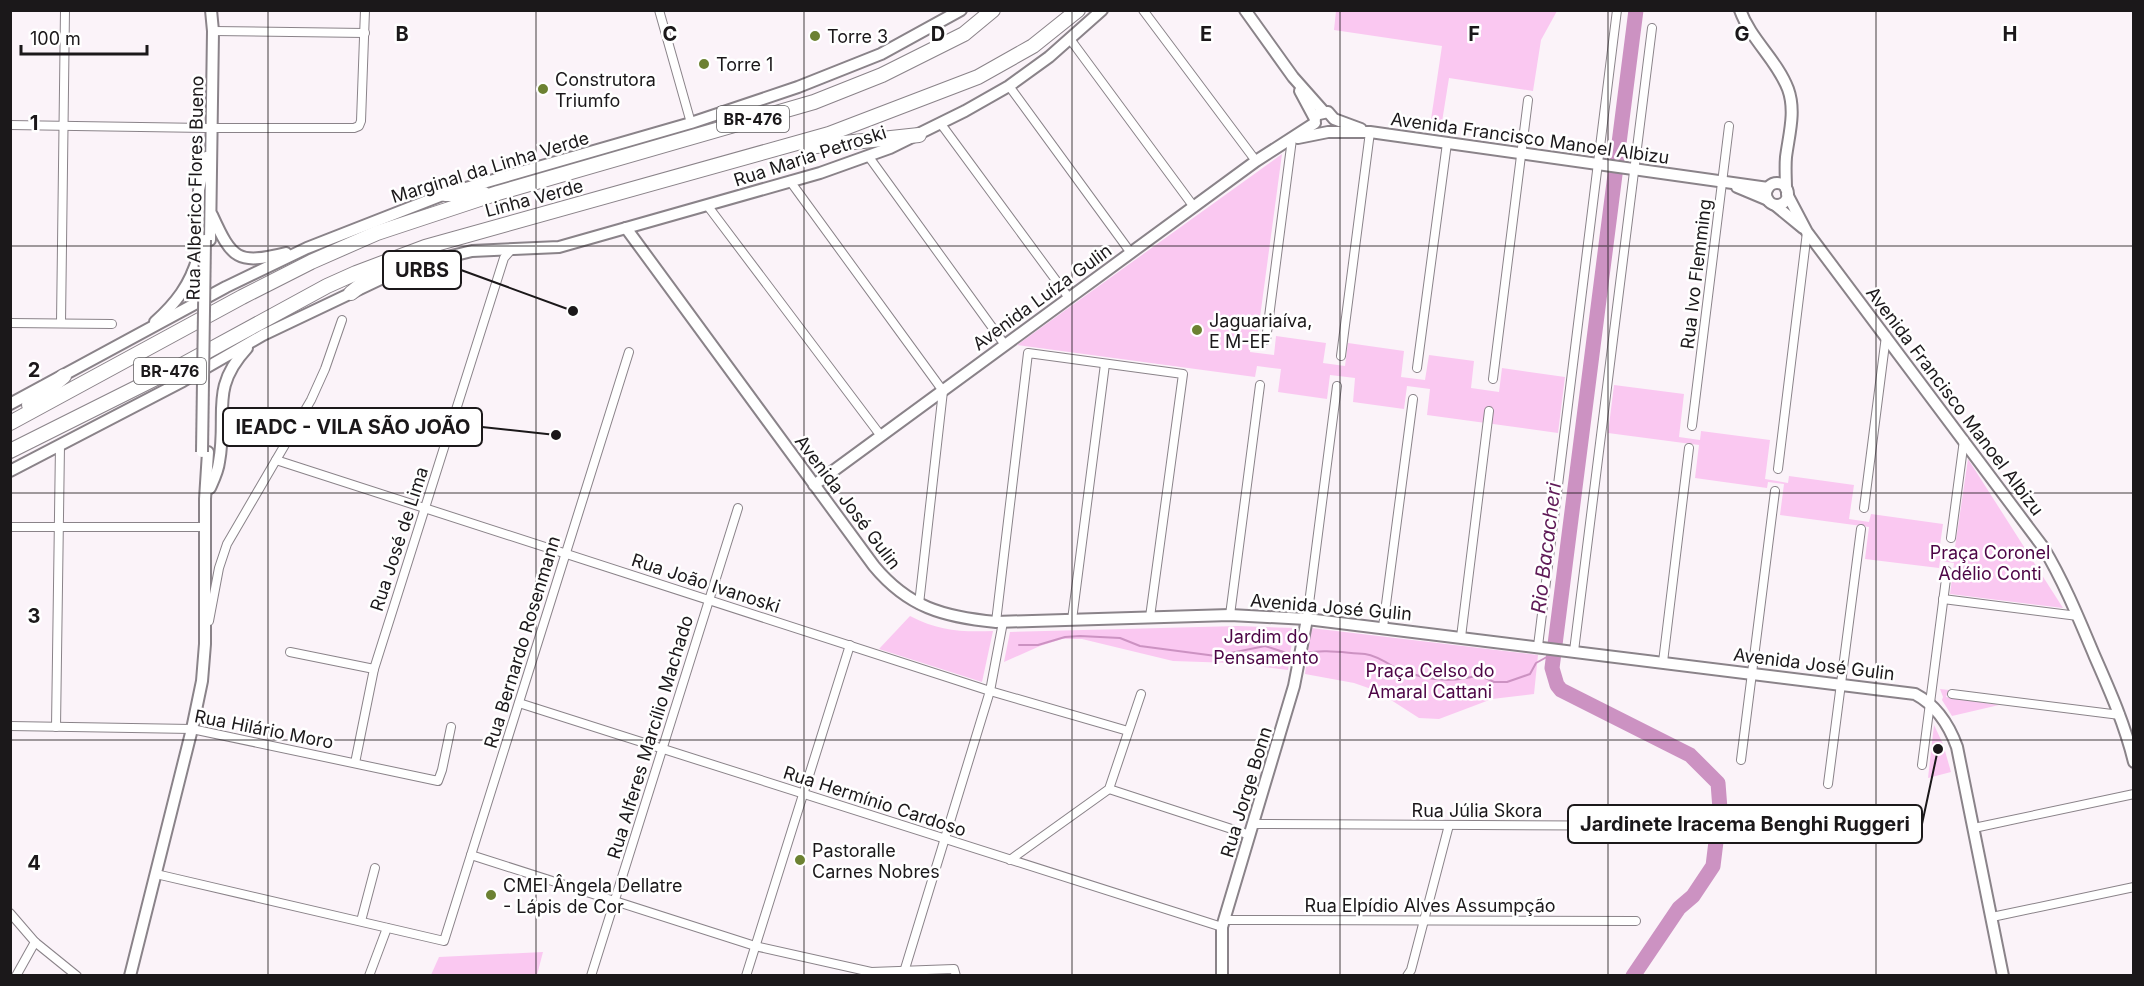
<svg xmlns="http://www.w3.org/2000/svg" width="2144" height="986" viewBox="0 0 2144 986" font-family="Inter,sans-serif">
  <rect width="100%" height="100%" fill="#fbf3f9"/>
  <g fill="#fac8f1">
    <polygon points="1336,11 1336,10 1557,11 1541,40 1533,91 1449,78 1441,128 1430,126 1442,46 1334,30"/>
    <polygon points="1282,154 1258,332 1252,331 1250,352 1274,355 1276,336 1326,343 1323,363 1345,366 1348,343 1404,351 1401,377 1425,380 1429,355 1474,361 1471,388 1499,392 1502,368 1565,377 1558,433 1427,415 1430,389 1407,386 1404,409 1353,402 1355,378 1330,375 1327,399 1278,392 1281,369 1257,366 1255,377 1017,345"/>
    <polygon points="1614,385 1684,394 1679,437 1700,440 1701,431 1770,440 1765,479 1788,483 1789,476 1854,485 1849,519 1869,522 1871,514 1943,524 1939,552 1954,554 1968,459 2063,608 1950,594 1954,563 1940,561 1939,568 1865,559 1869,527 1780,515 1784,484 1768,482 1767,488 1695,478 1699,445 1608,433"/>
    <path d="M 910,616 C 939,631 960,632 993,631 L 982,682 L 879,649 Z"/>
    <polygon points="1238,626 1294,628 1288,670 1232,663 1173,661 1082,639 1062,639 1040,646 1004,662 1010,632"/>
    <polygon points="1311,628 1538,655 1534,694 1492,699 1439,719 1419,718 1377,691 1354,683 1305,674"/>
    <polygon points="1940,689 1949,690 1946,697 1999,705 1952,716 1942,700 1943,697"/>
    <polygon points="1934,725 1943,744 1951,772 1928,778"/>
    <polygon points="543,952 537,975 431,975 439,957"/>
  </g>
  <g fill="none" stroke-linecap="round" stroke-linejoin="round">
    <g stroke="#cc92c2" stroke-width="2">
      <polyline points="1019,645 1038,645 1065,637 1080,636 1120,638 1140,646 1216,656 1265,646 1293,655 1297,655"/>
      <path d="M 1305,653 C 1325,649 1345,653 1365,654 C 1374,655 1386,662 1394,667 C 1422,680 1449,684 1479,675 L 1494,682 L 1507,682 L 1530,674 L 1536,663 L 1554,653"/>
    </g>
    <polyline stroke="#cc92c2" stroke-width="15" points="1633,976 1679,908 1693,896 1713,866 1720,809 1718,783 1690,755 1561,690 1557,685 1552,668 1636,10"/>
    <defs>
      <g id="street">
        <polyline points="659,10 691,123"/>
        <polyline points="1143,10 1256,161"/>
        <polyline points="213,31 365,33"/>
        <polyline points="1070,39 1194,207"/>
        <polyline points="1009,86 1131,253"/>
        <polyline points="941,124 1069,298"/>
        <polyline points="10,125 206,128"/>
        <polyline points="212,128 354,128 359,126 361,121 365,10"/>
        <polyline points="869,157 1005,345"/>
        <polyline points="790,181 943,391 919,604"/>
        <polyline points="707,205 881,436"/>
        <polyline points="10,323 112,324"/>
        <polyline points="61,323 65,10"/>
        <polyline points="1266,340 1292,139"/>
        <polyline points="1341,356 1370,132"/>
        <polyline points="1417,368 1447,143"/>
        <polyline points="1493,379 1528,100"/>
        <polyline points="1692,426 1729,126"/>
        <polyline points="276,460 990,691 1128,731"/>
        <polyline points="1778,469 1807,232"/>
        <polyline points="1864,508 1886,336"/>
        <polyline points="10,527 205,527"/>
        <polyline points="1951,538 1964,440"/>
        <polyline points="1943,599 2078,616"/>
        <polyline points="1230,615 1260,385"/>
        <polyline points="1307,619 1337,386"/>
        <polyline points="1072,620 1105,364"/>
        <polyline points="209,621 219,568 227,544 311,400 325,369 342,320"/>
        <polyline points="996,622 1028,353 1183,374 1150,617"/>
        <polyline points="1383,627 1413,399"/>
        <polyline points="1461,637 1489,411"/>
        <polyline points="1538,646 1617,10"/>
        <polyline points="1574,651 1652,28"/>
        <polyline points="290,652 374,669"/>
        <polyline points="1663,662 1689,448"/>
        <polyline points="1952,694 2120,715"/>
        <polyline points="519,703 1222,927"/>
        <polyline points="10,726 192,729 438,781 442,770 451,727"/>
        <polyline points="56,727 60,445"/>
        <polyline points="1741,760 1775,491"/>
        <polyline points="355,763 374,669 504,258 511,250"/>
        <polyline points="1922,765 1947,571"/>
        <polyline points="1828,784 1861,529"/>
        <polyline points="1109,789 1250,835"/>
        <polyline points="1254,824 1700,826"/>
        <polyline points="1974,828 2134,794"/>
        <polyline points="471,855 755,946 871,972 954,969 956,976"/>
        <polyline points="1010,860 1109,789 1141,694"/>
        <polyline points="156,874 444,941 629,352"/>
        <polyline points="10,913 35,942 77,976"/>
        <polyline points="1992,917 2134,887"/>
        <polyline points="1224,920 1636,921"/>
        <polyline points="361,921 375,868"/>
        <polyline points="904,972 990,691 1003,622"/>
        <polyline points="16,976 35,942"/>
        <polyline points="369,976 387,928"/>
        <polyline points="591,976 738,508"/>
        <polyline points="746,976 850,645"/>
        <polyline points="1407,976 1411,970 1449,825"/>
      </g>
      <g id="secondary">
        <polyline points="1245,10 1293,77 1324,112"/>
        <path d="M 1740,10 C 1751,40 1777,60 1788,89 C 1796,111 1789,134 1786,157 C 1785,168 1786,179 1786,189"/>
        <polyline points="1300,91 1315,119"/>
        <polyline points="1319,114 1328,112 1334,119 1361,129"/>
        <polyline points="1298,138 1328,132 1370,132 1768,188"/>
        <circle cx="1777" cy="194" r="11"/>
        <polyline points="1737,187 1768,200"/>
        <path d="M 1787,194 L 1807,232 L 2043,547 C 2064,582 2079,619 2095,657 C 2110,691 2125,725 2134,762"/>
        <polyline points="1775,205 1803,228"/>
        <path d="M 212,215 C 232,259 237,265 286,253"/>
        <path d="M 626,228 L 874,566 C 908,607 943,617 996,622 L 1230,615 L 1307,619 L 1915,694 C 1936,705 1949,725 1957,747 L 2003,976"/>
        <polyline points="210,240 213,31 211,10"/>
        <path d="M 155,322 C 176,303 190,285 198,257 L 199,190 L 206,157"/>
        <polyline points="10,404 226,287 307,248 445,194 691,123 798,87 881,54 961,10"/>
        <polyline points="10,471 183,381 263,335 385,277 419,264 472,251 559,247 820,173 890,148 965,111 1009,86 1049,57 1102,10"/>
        <polyline points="814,485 1256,161 1315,123"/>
        <path d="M 210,488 C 214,479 218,471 219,462 C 228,414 209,389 247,348"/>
        <polyline points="130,976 192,729 202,681 205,644 205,499 208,452"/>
        <polyline points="1222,976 1222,927 1294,686 1307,619"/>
      </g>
      <g id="highway">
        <polyline points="807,147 919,135"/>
        <polyline points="445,194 484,194"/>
        <polyline points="351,293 385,266"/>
        <polyline points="29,405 64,376"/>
        <polyline points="10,423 242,297 311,262 377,233 498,193 814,102 882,75 964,34 993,10"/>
        <polyline points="10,451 182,365 327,286 356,273 425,247 829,134 978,77 1033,46 1078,10"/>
      </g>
    </defs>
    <use href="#street" stroke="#8a8389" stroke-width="10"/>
    <use href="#secondary" stroke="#8a8389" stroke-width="14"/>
    <use href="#highway" stroke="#8a8389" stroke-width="16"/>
    <use href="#street" stroke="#fff" stroke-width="8"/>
    <use href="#secondary" stroke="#fff" stroke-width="10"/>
    <use href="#highway" stroke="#fff" stroke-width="14"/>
    <defs>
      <polyline id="secondary-bridge" points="202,452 205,240"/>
    </defs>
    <use href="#secondary-bridge" stroke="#8a8389" stroke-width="14" stroke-linecap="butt"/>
    <use href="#secondary-bridge" stroke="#fff" stroke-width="10"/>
  </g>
  <path fill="none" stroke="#1b181a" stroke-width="1.5" stroke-opacity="0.55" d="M 268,10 L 268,976M 536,10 L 536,976M 804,10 L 804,976M 1072,10 L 1072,976M 1340,10 L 1340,976M 1608,10 L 1608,976M 1876,10 L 1876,976M 10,246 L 2134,246M 10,493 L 2134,493M 10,740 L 2134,740"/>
  <g fill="#6c8132" stroke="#fff" stroke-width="2">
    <circle cx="815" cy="36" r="6"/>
    <circle cx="704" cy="64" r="6"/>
    <circle cx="543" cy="89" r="6"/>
    <circle cx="1197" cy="330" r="6"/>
    <circle cx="800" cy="860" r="6"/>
    <circle cx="491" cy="895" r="6"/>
  </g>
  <g text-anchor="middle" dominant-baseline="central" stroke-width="5" stroke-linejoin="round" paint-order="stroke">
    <g fill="#fff" stroke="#5f5d5f" stroke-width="1.5">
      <rect x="717" y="106" width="72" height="26" rx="4.5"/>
      <rect x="134" y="358" width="72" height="26" rx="4.5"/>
    </g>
    <g font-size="16" font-weight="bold" fill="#1b181a">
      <text x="753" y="119">BR-476</text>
      <text x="170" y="371">BR-476</text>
    </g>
    <g font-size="18" fill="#1b181a" stroke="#fff" text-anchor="start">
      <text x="827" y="36">Torre 3</text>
      <text x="716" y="64">Torre 1</text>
      <text x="555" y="79">Construtora<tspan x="555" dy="21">Triumfo</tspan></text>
      <text x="1209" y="320">Jaguariaíva,<tspan x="1209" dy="21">E M-EF</tspan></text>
      <text x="812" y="850">Pastoralle<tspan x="812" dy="21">Carnes Nobres</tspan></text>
      <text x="503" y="885">CMEI Ângela Dellatre<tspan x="503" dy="21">- Lápis de Cor</tspan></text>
    </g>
    <g font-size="18" fill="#1b181a" stroke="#fff">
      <text transform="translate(1530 138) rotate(8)">Avenida Francisco Manoel Albizu</text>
      <text transform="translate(810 156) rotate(-18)">Rua Maria Petroski</text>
      <text transform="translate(490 167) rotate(-17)">Marginal da Linha Verde</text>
      <text transform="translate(195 188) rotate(-89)">Rua Alberico Flores Bueno</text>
      <text transform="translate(534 198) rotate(-15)">Linha Verde</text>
      <text transform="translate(1696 274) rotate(-83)">Rua Ivo Flemming</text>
      <text transform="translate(1042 297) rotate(-36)">Avenida Luíza Gulin</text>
      <text transform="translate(1955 401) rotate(53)">Avenida Francisco Manoel Albizu</text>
      <text transform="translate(848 502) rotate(53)">Avenida José Gulin</text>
      <text transform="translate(399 539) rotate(-72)">Rua José de Lima</text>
      <text transform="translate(706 583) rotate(18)">Rua João Ivanoski</text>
      <text transform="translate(1331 607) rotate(5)">Avenida José Gulin</text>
      <text transform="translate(522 642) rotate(-73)">Rua Bernardo Rosenmann</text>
      <text transform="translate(1814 664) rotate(7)">Avenida José Gulin</text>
      <text transform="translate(264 729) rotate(11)">Rua Hilário Moro</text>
      <text transform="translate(650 737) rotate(-73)">Rua Alferes Marcílio Machado</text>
      <text transform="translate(1246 792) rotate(-73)">Rua Jorge Bonn</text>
      <text transform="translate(875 801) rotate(18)">Rua Hermínio Cardoso</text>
      <text x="1477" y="810">Rua Júlia Skora</text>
      <text x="1430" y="905">Rua Elpídio Alves Assumpção</text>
    </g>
    <g font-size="18" fill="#4d0546" stroke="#fff">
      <text x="1990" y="552">Praça Coronel<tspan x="1990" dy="21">Adélio Conti</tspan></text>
      <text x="1266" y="636">Jardim do<tspan x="1266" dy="21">Pensamento</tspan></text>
      <text x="1430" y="670">Praça Celso do<tspan x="1430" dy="21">Amaral Cattani</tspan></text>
    </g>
    <g font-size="20" font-style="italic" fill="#5f1a57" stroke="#fff">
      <text transform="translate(1546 548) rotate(-83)">Rio Bacacheri</text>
    </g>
  </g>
  <g font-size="20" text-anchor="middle" font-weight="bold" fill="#1b181a" stroke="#fff" stroke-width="5" stroke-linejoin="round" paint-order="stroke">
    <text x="402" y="41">B</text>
    <text x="670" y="41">C</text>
    <text x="938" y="41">D</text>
    <text x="1206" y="41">E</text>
    <text x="1474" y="41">F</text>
    <text x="1742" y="41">G</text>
    <text x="2010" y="41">H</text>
    <text x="34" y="130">1</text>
    <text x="34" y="377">2</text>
    <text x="34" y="623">3</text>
    <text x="34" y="870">4</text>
  </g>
  <path fill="none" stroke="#1b181a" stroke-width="2" d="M573 311L461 270M556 435L482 427M1938 749L1922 824"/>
  <g fill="#1b181a" stroke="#fff" stroke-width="2">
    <circle cx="573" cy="311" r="6"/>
    <circle cx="556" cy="435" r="6"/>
    <circle cx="1938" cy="749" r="6"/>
  </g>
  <g fill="#fff" stroke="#1b181a" stroke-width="2">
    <rect x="383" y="251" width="78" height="38" rx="6"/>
    <rect x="223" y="408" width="259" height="38" rx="6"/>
    <rect x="1568" y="805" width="354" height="38" rx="6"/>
  </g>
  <g font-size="20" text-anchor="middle" font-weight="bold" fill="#1b181a">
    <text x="422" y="277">URBS</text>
    <text x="353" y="434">IEADC - VILA SÃO JOÃO</text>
    <text x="1745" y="831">Jardinete Iracema Benghi Ruggeri</text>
  </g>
  <rect width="2144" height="986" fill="none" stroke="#1b181a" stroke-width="24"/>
  <path d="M21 45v9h126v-9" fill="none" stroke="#1b181a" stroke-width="3"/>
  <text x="30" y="45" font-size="18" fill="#1b181a" stroke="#ffffff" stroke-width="4.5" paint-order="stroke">100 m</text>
</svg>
